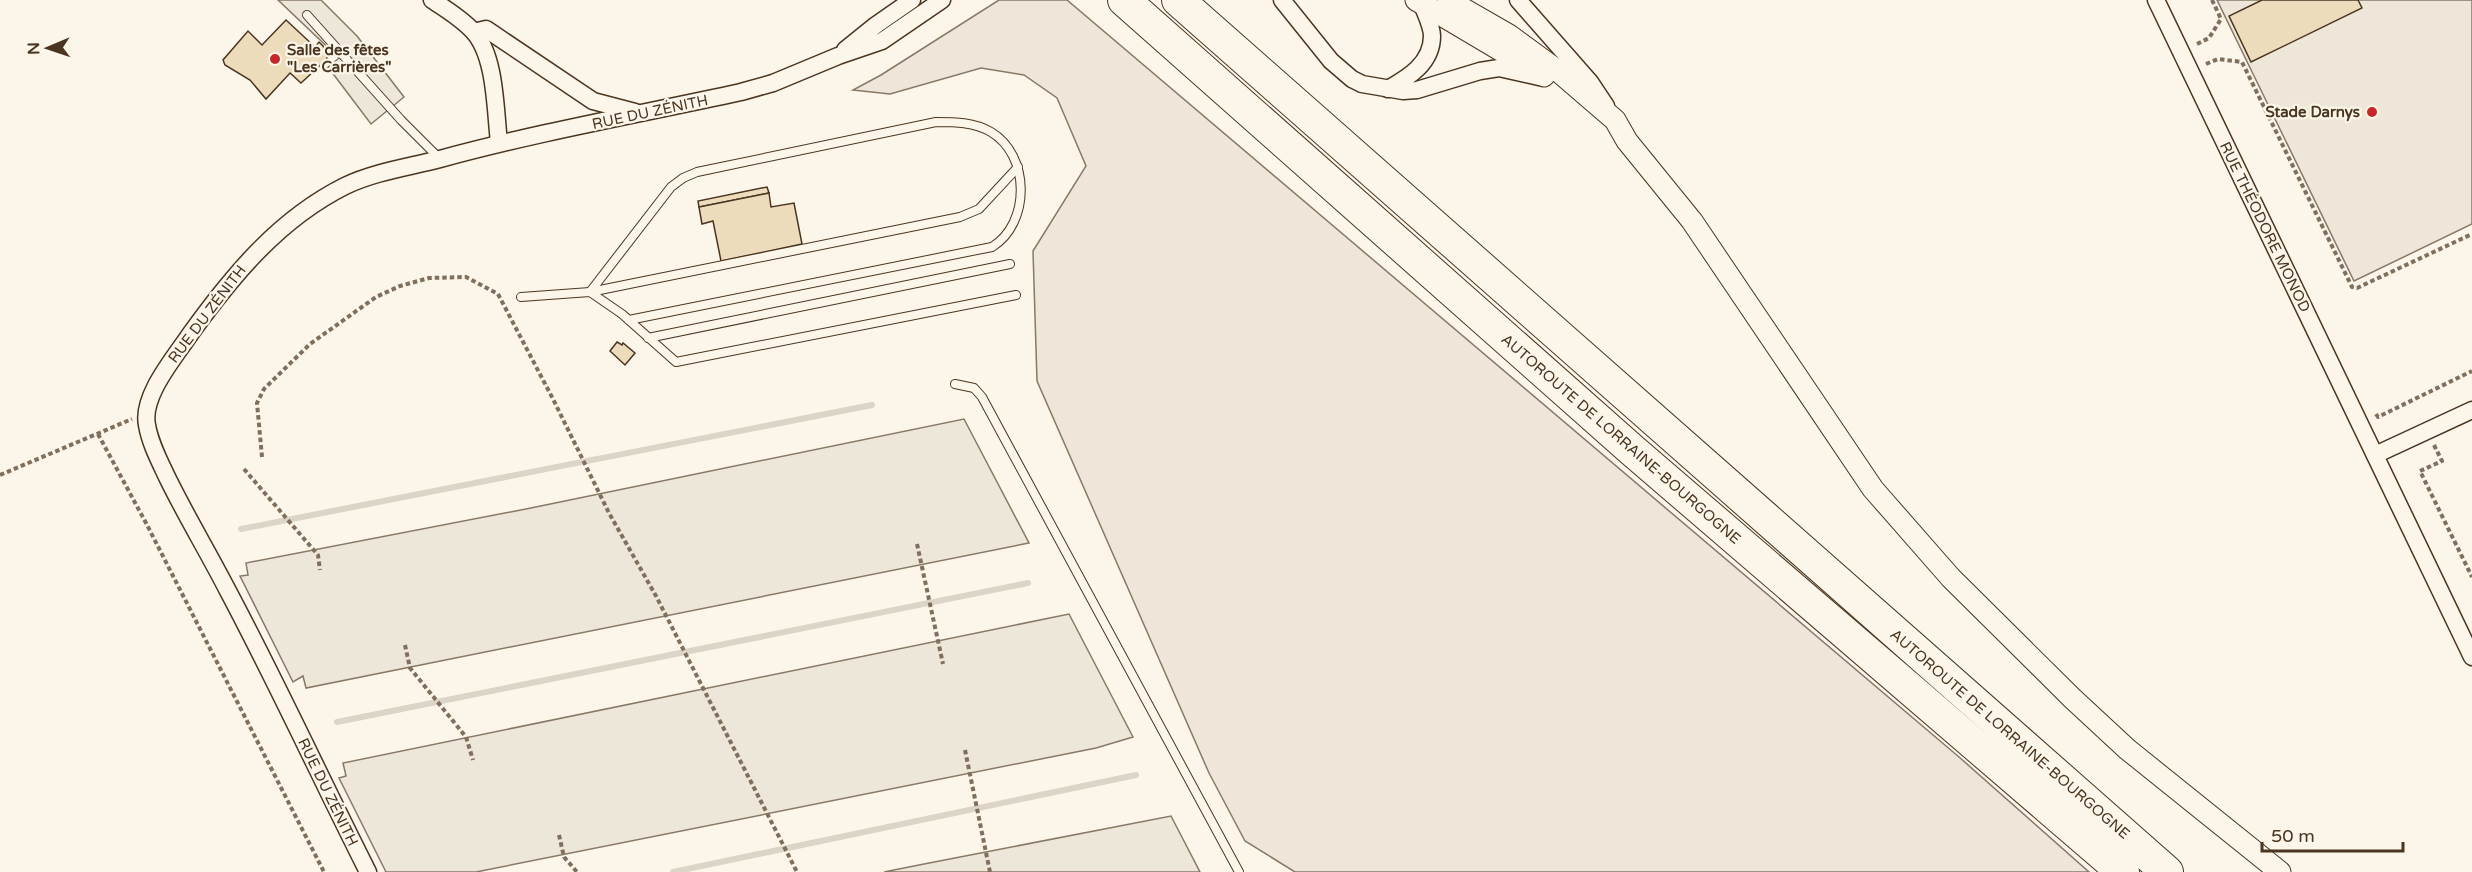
<svg xmlns="http://www.w3.org/2000/svg" width="2472" height="872" viewBox="0 0 2472 872" font-family="'Varela Round',sans-serif">
  <rect width="100%" height="100%" fill="#fbf6e9"/>
  <g fill="#ede6d9" stroke="#887966" stroke-width="1.5">
    <polygon points="999,0 1067,0 1959,757 2089,872 1295,872 1245,841 1209,773 1037,381 1033,251 1086,166 1057,98 1024,75 981,68 890,94 853,90 881,75"/>
    <polygon points="2217,0 2472,0 2472,224 2354,281"/>
  </g>
  <g fill="#ede7d9" stroke="#887966" stroke-width="1.5">
    <polygon points="278,0 321,0 357,36 404,97 371,124 328,67 339,58"/>
    <polygon points="964,419 1029,543 306,688 303,676 293,682 240,576 248,575 246,563 526,509"/>
    <polygon points="1069,614 1133,737 1096,748 476,872 386,872 339,778 346,776 343,763"/>
    <polygon points="1171,816 1200,872 884,872 924,864"/>
  </g>
  <g fill="none" stroke-linecap="round" stroke-linejoin="round">
    <g stroke="#dcd4c6" stroke-width="6">
      <polyline points="241,529 872,405"/>
      <polyline points="337,722 1028,583"/>
      <polyline points="673,872 1136,775"/>
    </g>
  </g>
  <g fill="#ecdcbc" stroke="#4a3520" stroke-width="1.5">
    <polygon points="2262,0 2358,0 2362,8 2251,62 2229,16"/>
    <polygon points="286,20 315,47 319,42 323,46 326,50 327,59 301,83 290,73 266,99 250,80 225,65 223,60 248,31 262,45"/>
    <polygon points="767,187 769,193 699,207 698,201"/>
    <polygon points="769,193 771,207 794,203 802,244 721,261 713,221 702,224 699,207"/>
    <polygon points="617,342 622,345 623,343 635,353 625,365 610,351"/>
  </g>
  <g fill="none" stroke-linecap="round" stroke-linejoin="round">
    <defs>
      <g id="service">
        <polyline points="307,15 401,120 440,159"/>
        <path d="M 590,292 L 671,187 L 683,178 L 697,172 L 936,122 C 955,122 974,122 991,132 C 1030,155 1031,223 992,247 L 629,320"/>
        <polyline points="590,292 960,217 979,209 1018,167"/>
        <polyline points="521,297 590,292 622,314 676,362 1016,295"/>
        <polyline points="648,338 1010,264"/>
        <polyline points="955,384 974,388 982,397 1239,872"/>
      </g>
      <g id="minor">
        <path d="M 432,0 C 446,9 461,18 473,31 C 496,56 495,109 499,142"/>
        <polyline points="1282,0 1331,61 1352,79 1362,84 1403,91 1417,90 1480,71 1499,68 1539,77"/>
        <polyline points="1518,0 1590,82 1606,106"/>
        <polyline points="2156,0 2472,657"/>
        <polyline points="474,32 486,29 593,101 635,112"/>
        <polyline points="845,50 876,25 912,0"/>
        <path d="M 1388,89 C 1409,77 1432,63 1432,36 C 1432,26 1425,13 1422,4"/>
        <polyline points="2375,455 2472,410"/>
        <path d="M 368,872 C 321,779 277,683 228,591 C 208,552 186,516 167,477 C 159,460 150,443 147,425 C 141,396 175,357 191,333 C 233,275 279,219 345,186 C 374,172 409,167 440,159 C 539,132 640,114 741,92 L 773,83 L 838,56 L 882,41 L 942,0"/>
      </g>
      <g id="tertiary">
        <polyline points="1416,0 1544,76"/>
        <polyline points="1448,0 1509,35 1558,71 1615,120 1627,141 1692,221 1873,489 1951,578 2072,698 2127,749 2280,872"/>
      </g>
      <g id="motorway">
        <polyline points="1124,0 1632,450 2123,872"/>
        <polyline points="1178,0 2167,872"/>
      </g>
    </defs>
    <use href="#service" stroke="#4a3520" stroke-width="10"/>
    <use href="#minor" stroke="#4a3520" stroke-width="19"/>
    <use href="#tertiary" stroke="#4a3520" stroke-width="23"/>
    <use href="#motorway" stroke="#4a3520" stroke-width="34"/>
    <g stroke="#7f6f5c" stroke-width="4" stroke-dasharray="4.5 3" stroke-linecap="butt">
      <polyline points="2197,44 2209,38 2221,19 2212,0"/>
      <polyline points="2206,64 2218,59 2242,62 2352,287 2357,288 2472,234"/>
      <polyline points="2376,414 2378,417 2472,371"/>
      <polyline points="98,434 146,523 324,872"/>
      <polyline points="2434,445 2442,461 2420,471 2472,577"/>
      <polyline points="262,457 257,403 264,389 310,344 376,297 400,286 429,278 466,277 498,294 553,399 609,513 656,596 797,872"/>
      <polyline points="244,469 318,555 320,570"/>
      <polyline points="0,475 132,419"/>
      <polyline points="917,544 943,664"/>
      <polyline points="405,645 410,668 466,737 473,760"/>
      <polyline points="965,750 990,872"/>
      <polyline points="559,835 564,857 577,872"/>
    </g>
    <use href="#service" stroke="#fbf6e9" stroke-width="8"/>
    <use href="#minor" stroke="#fbf6e9" stroke-width="16"/>
    <use href="#tertiary" stroke="#fbf6e9" stroke-width="21"/>
    <use href="#motorway" stroke="#fbf6e9" stroke-width="32"/>
  </g>
  <g fill="#c62828" stroke="#fbf6e9" stroke-width="2">
    <circle cx="275" cy="59" r="6"/>
    <circle cx="2372" cy="112" r="6"/>
  </g>
  <g text-anchor="middle" dominant-baseline="central" stroke-width="4.5" stroke-linejoin="round" paint-order="stroke">
    <g font-size="15" font-weight="bold" fill="#4a3520" stroke="#fbf6e9" text-anchor="start">
      <text x="287" y="50">Salle des fêtes<tspan x="287" dy="17">"Les Carrières"</tspan></text>
      <text x="2360" y="112" text-anchor="end">Stade Darnys</text>
    </g>
    <g font-size="15" fill="#4a3520" stroke="#fbf6e9">
      <text transform="translate(650 112) rotate(-12)">RUE DU ZÉNITH</text>
      <text transform="translate(2265 227) rotate(64)">RUE THÉODORE MONOD</text>
      <text transform="translate(207 314) rotate(-53)">RUE DU ZÉNITH</text>
      <text transform="translate(1621 439) rotate(41)">AUTOROUTE DE LORRAINE-BOURGOGNE</text>
      <text transform="translate(2010 734) rotate(41)">AUTOROUTE DE LORRAINE-BOURGOGNE</text>
      <text transform="translate(328 792) rotate(64)">RUE DU ZÉNITH</text>
    </g>
  </g>
  <g transform="translate(48 48) rotate(268)" stroke="#fbf6e9" stroke-width="4.5" paint-order="stroke">
  <path d="M0-4.5L10 22L0 15L-10 22Z" fill="#4a3520"/>
  <text y="-9" font-size="16" font-weight="bold" text-anchor="middle" fill="#4a3520">N</text>
  </g>
  <path d="M2262 842v9h141v-9" fill="none" stroke="#4a3520" stroke-width="3"/>
  <text x="2271" y="842" font-size="18" fill="#4a3520" stroke="#fbf6e9" stroke-width="4.5" paint-order="stroke">50 m</text>
</svg>
